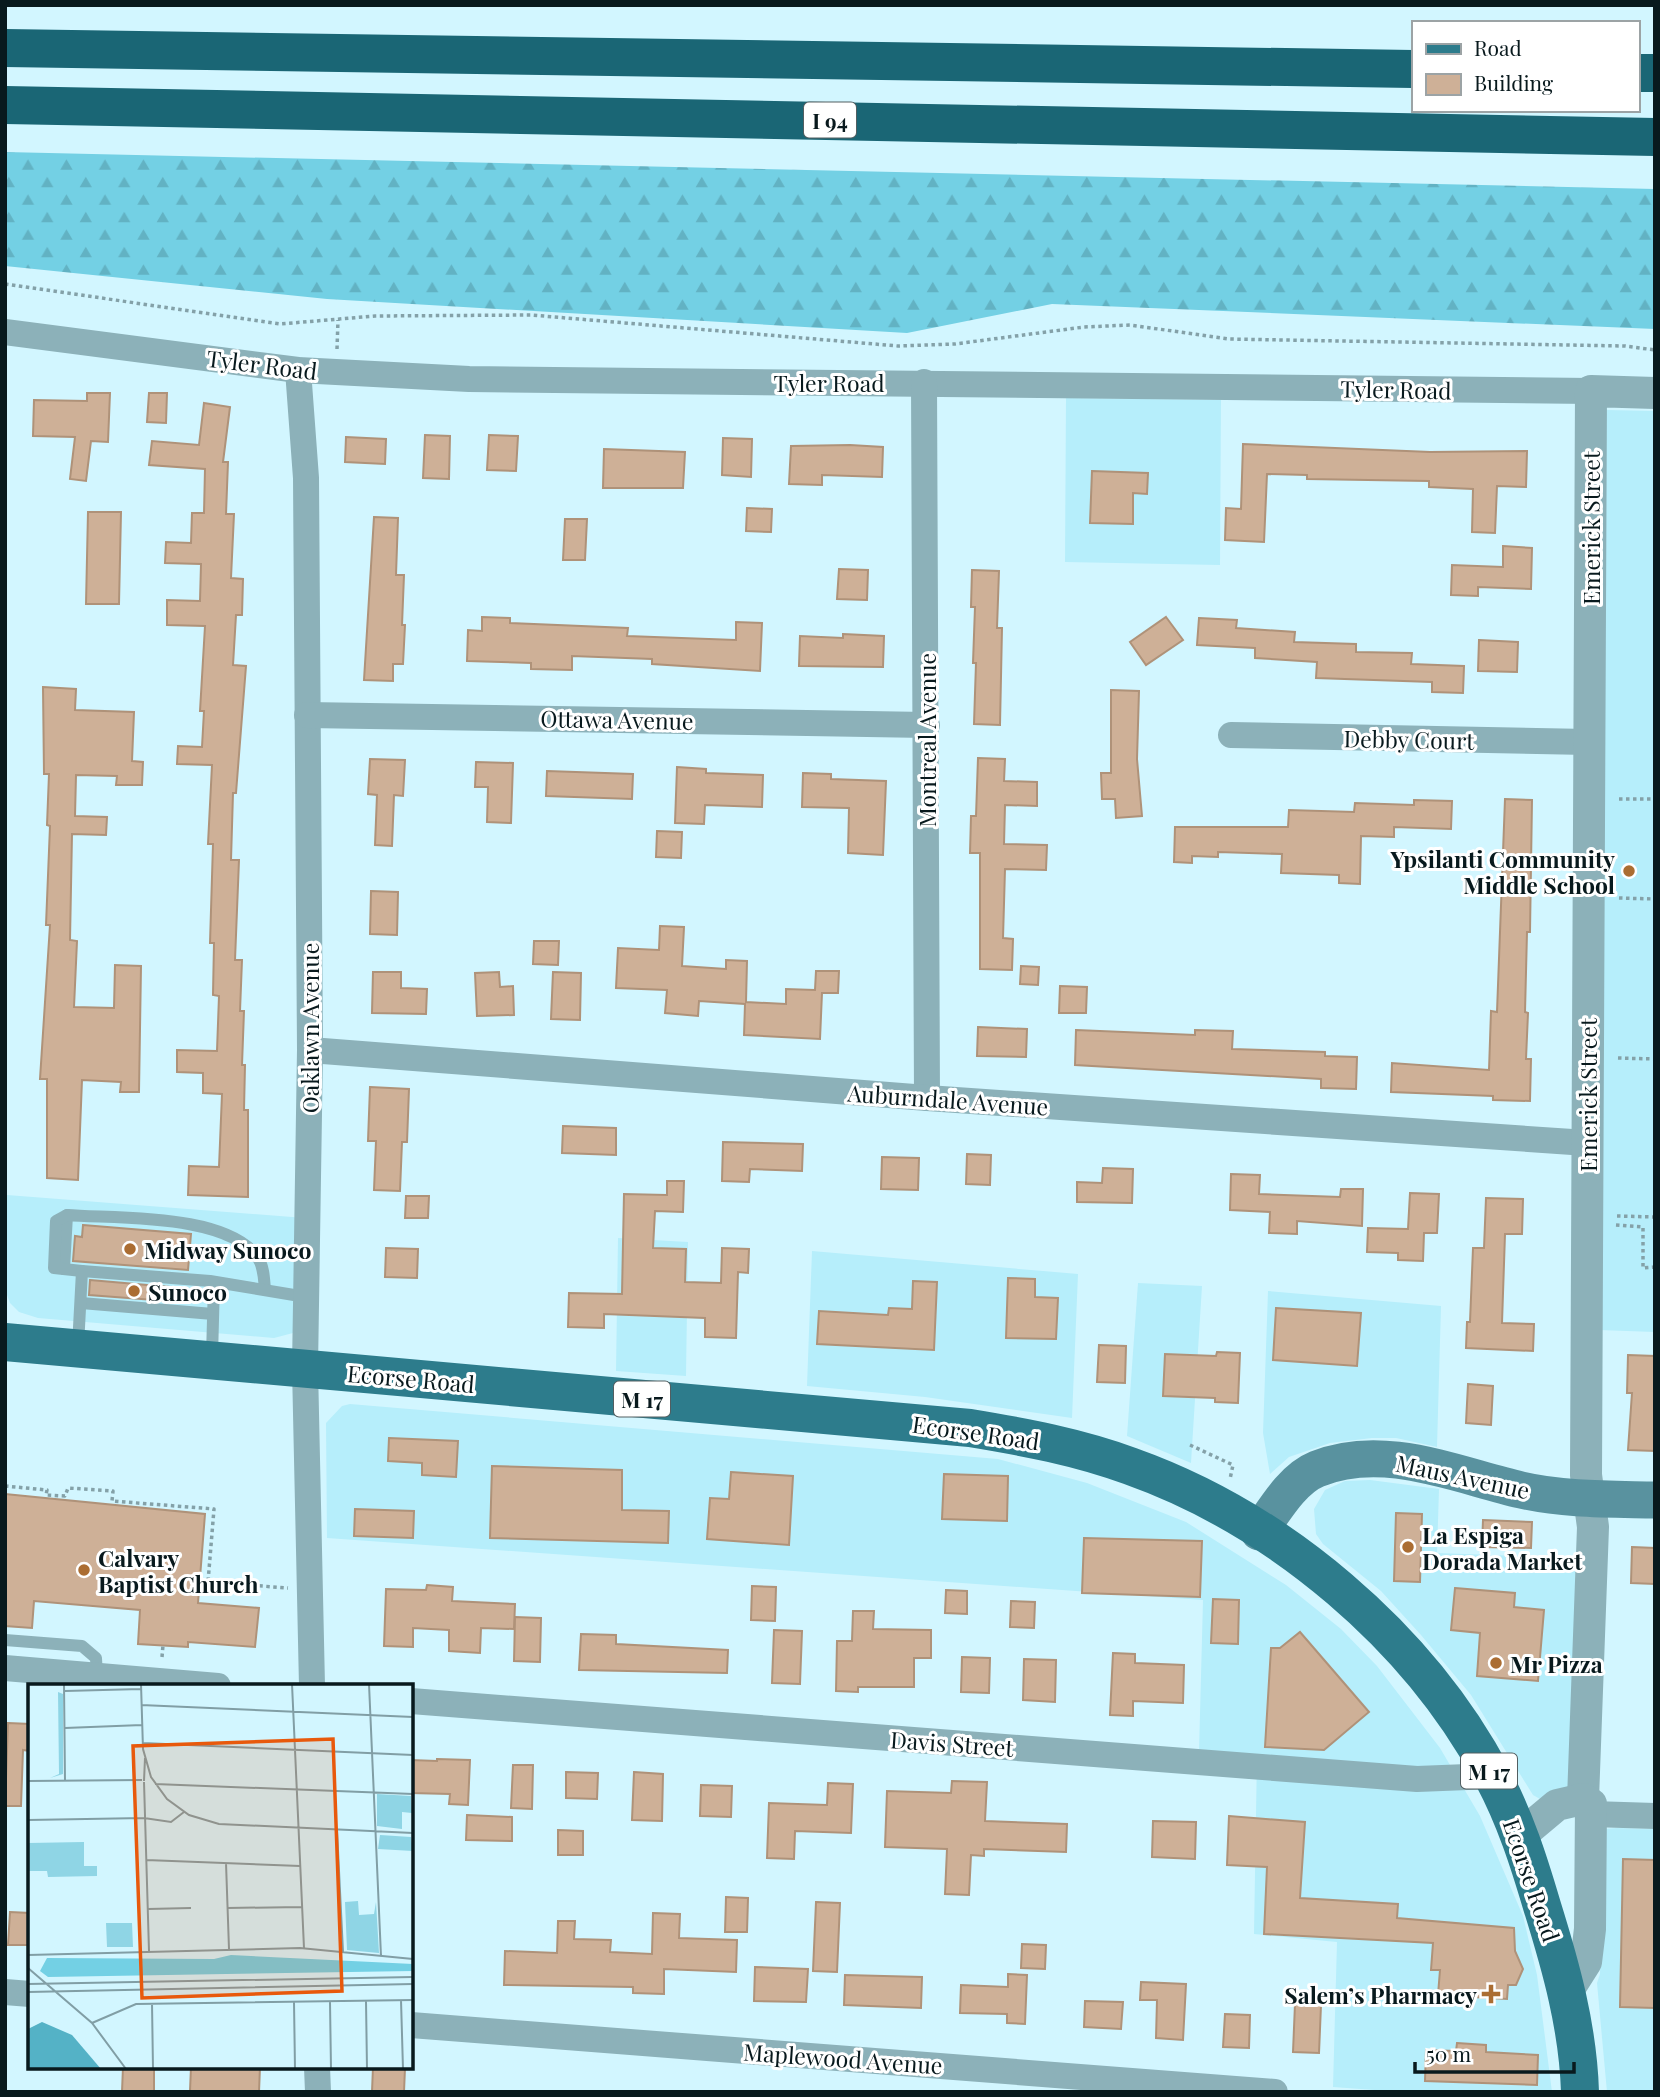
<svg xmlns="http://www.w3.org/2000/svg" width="1660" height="2097" viewBox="0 0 1660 2097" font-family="'Playfair Display',serif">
  <defs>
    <pattern id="forest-firs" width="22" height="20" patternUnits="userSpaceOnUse" patternTransform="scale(1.75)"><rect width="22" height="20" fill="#73d0e4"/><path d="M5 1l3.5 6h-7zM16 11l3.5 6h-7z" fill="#62b2c3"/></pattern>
  </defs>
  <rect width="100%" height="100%" fill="#d2f6ff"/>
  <g fill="#b6eefb">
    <polygon points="1066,398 1221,400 1220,565 1065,562"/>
    <polygon points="1606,410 1655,411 1655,1332 1599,1330"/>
    <polygon points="7,1195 305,1218 293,1333 274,1338 38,1318 19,1312 10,1303 7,1295"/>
    <polygon points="618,1238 688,1242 686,1376 616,1371"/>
    <polygon points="812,1251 1078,1274 1072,1418 925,1397 807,1386"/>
    <polygon points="1138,1283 1202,1286 1191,1463 1127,1436"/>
    <polygon points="1268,1291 1441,1306 1437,1447 1396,1438 1372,1438 1330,1443 1289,1457 1270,1474 1263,1433"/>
    <polygon points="350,1404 998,1459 1087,1483 1186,1522 1286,1585 1341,1629 1377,1666 1440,1748 1480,1816 1523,1916 1537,1975 1552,2092 1402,2092 1333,2087 1337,1942 1254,1934 1257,1755 1199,1752 1203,1600 327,1538 326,1423 342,1406"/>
    <polygon points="1370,1480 1439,1489 1437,1553 1576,1558 1572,1786 1540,1799 1533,1795 1471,1695 1421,1635 1381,1591 1323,1544 1316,1534 1314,1509 1325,1490 1345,1481"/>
    <polygon points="1617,1828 1655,1829 1655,2092 1607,2092 1597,1983 1600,1974 1603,1829"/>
  </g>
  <polygon fill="url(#forest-firs)" points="5,152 1655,189 1655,329 1052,304 907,333 327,299 5,266"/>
  <g fill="#ceb097" stroke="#af9279" stroke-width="2">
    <polygon points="87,393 110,393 108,442 91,441 86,481 70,479 75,437 33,436 34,400 87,401"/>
    <polygon points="149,393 167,393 166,423 147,422"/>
    <polygon points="204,403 230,407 223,462 228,462 226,514 234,514 231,578 243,579 242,615 236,615 233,665 246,666 236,793 233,793 231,860 239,860 235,960 242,960 240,1011 244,1011 242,1065 245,1065 244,1110 248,1110 248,1197 188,1195 189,1166 219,1167 222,1094 203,1093 203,1073 177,1072 177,1050 217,1051 219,996 213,995 214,943 210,943 213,844 208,844 212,765 177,764 178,746 202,747 204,711 200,711 205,626 167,625 167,600 200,601 201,564 165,563 166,542 191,543 192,513 204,513 205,469 149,465 152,441 199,445"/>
    <polygon points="425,435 450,436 449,479 423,478"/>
    <polygon points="489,435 518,436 516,471 487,470"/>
    <polygon points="346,437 386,439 385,464 345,462"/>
    <polygon points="723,438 752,439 751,477 722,475"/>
    <polygon points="1243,444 1430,452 1527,451 1526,487 1497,486 1495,533 1472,532 1473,489 1429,487 1429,481 1307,479 1307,475 1267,474 1264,542 1225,540 1226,508 1241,509"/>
    <polygon points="850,445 883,447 882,477 822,475 822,485 789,484 791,446"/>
    <polygon points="604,449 685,452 683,488 603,488"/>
    <polygon points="1092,471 1148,473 1147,494 1133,493 1133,524 1090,523"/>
    <polygon points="747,508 772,509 771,532 746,531"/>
    <polygon points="88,512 121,512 119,604 86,604"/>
    <polygon points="374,517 398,518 396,575 404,575 402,625 405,625 403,664 393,664 393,681 364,680"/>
    <polygon points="565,519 587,519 585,560 563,560"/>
    <polygon points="1503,546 1532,548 1531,589 1478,587 1478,596 1451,595 1452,565 1503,567"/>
    <polygon points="839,569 868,570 867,600 837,599"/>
    <polygon points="972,570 999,571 997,628 1002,628 1000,725 974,724 976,663 973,663 975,607 971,607"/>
    <polygon points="482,617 510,618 510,623 628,628 627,636 736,640 736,622 762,623 760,671 652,664 652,659 572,656 572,670 531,669 531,663 467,661 468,630 482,631"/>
    <polygon points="1166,617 1183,640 1146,665 1130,642"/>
    <polygon points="1199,618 1237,620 1236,628 1295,632 1294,642 1356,644 1356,652 1412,653 1411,664 1464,666 1463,693 1432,692 1432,682 1316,678 1317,662 1255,658 1255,648 1197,645"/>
    <polygon points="843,634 884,636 883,667 799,666 800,636 843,638"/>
    <polygon points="1479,640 1518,642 1517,672 1478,671"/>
    <polygon points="43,687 76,689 75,710 134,712 132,761 143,762 142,785 116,785 117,776 76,775 75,816 107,817 106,835 72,834 70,940 77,941 74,1007 114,1008 115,965 141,966 139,1092 120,1092 121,1082 82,1080 78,1180 47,1178 47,1079 40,1079 50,925 46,925 50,826 47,825 49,774 44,774"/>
    <polygon points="1111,690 1139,691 1137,759 1142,816 1116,818 1115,799 1102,799 1101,773 1111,773"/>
    <polygon points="978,758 1005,759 1004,781 1037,782 1037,806 1005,805 1004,844 1047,845 1046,870 1005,869 1003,938 1013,939 1012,970 980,969 980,853 970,853 971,816 976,816"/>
    <polygon points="370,759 405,760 403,796 394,795 392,846 375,845 377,795 368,794"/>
    <polygon points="476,762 513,763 511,823 487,822 488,787 475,787"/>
    <polygon points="677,767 706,769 706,773 763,775 762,807 705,805 704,824 675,823"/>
    <polygon points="547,771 633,774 632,799 546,796"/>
    <polygon points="803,773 831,774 831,779 886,781 883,855 848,853 849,808 802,807"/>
    <polygon points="1505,799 1532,800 1530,932 1527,932 1525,1012 1528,1013 1526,1059 1531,1059 1530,1101 1493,1100 1493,1096 1391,1092 1392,1063 1489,1070 1491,1011 1497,1012"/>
    <polygon points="1414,800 1452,801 1451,829 1394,827 1394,837 1361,836 1360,884 1339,883 1339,875 1281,873 1282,854 1218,852 1218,857 1192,856 1192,863 1174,862 1175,827 1288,827 1289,810 1354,812 1355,803 1414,805"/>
    <polygon points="657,831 682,832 681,858 656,857"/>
    <polygon points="371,891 398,892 397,935 370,934"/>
    <polygon points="660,926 684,927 682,966 726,969 726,960 747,961 746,1002 786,1004 786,989 815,990 816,971 839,971 838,993 822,993 820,1039 744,1035 745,1004 699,1001 698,1016 665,1013 667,990 616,988 618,948 659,950"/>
    <polygon points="534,941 559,941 558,965 533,964"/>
    <polygon points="1021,966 1039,967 1038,985 1020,984"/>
    <polygon points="373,972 401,972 401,988 427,989 426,1014 372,1013"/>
    <polygon points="499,972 500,987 513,986 514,1015 477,1016 475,973"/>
    <polygon points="553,972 581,973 580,1020 551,1019"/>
    <polygon points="1060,986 1087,987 1086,1013 1059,1013"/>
    <polygon points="978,1027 1027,1029 1026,1057 977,1056"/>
    <polygon points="1076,1030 1195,1035 1195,1030 1233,1031 1232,1049 1325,1052 1325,1056 1357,1057 1356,1089 1321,1088 1321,1079 1075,1065"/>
    <polygon points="370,1087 409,1089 407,1142 402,1142 400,1191 374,1190 376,1141 368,1141"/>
    <polygon points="563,1126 616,1128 616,1155 562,1153"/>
    <polygon points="723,1142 803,1144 802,1171 750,1169 749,1182 722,1181"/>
    <polygon points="967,1154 991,1155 990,1185 966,1184"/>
    <polygon points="882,1157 919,1158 918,1190 881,1189"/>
    <polygon points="1103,1168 1133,1169 1132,1203 1077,1202 1077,1182 1102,1183"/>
    <polygon points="1231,1174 1260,1175 1259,1194 1340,1197 1341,1189 1363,1189 1362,1226 1297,1221 1297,1234 1269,1233 1270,1212 1230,1210"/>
    <polygon points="667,1181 684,1181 683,1212 655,1211 653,1248 686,1249 685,1282 721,1283 722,1248 749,1249 748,1273 738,1272 736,1338 705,1337 705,1318 604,1314 604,1328 568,1327 569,1293 622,1294 624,1194 667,1195"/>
    <polygon points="1410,1193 1439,1194 1437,1233 1424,1233 1423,1261 1398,1260 1398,1253 1367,1252 1368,1228 1408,1229"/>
    <polygon points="406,1196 429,1196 428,1218 405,1218"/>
    <polygon points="1486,1198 1523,1199 1522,1234 1505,1234 1502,1323 1534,1324 1533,1351 1466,1348 1467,1322 1470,1322 1473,1248 1484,1248"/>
    <polygon points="83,1225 191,1234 188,1270 73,1261 75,1236 82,1237"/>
    <polygon points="386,1248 418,1249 417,1278 385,1277"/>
    <polygon points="1008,1278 1035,1279 1035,1297 1058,1298 1056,1339 1006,1338"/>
    <polygon points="90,1280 181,1288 180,1302 89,1295"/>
    <polygon points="913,1281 937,1282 934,1350 817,1344 819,1311 888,1315 889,1308 912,1309"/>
    <polygon points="1276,1308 1361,1313 1357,1366 1273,1360"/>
    <polygon points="1099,1345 1126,1346 1125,1383 1097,1382"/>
    <polygon points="1217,1352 1240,1353 1238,1403 1215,1402 1215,1398 1163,1396 1165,1354 1216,1356"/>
    <polygon points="1628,1355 1655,1356 1655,1451 1628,1450 1632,1393 1627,1393"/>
    <polygon points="1468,1384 1493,1386 1491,1425 1466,1423"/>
    <polygon points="389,1438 458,1441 456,1477 422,1475 422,1463 388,1461"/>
    <polygon points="492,1466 622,1470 622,1510 669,1511 668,1543 490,1538"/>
    <polygon points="731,1472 793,1476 789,1545 707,1539 710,1498 729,1499"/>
    <polygon points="944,1474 1008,1476 1007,1521 942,1519"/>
    <polygon points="5,1494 205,1514 198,1603 259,1608 255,1647 188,1642 188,1647 138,1644 140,1610 34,1601 32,1628 5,1626"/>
    <polygon points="355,1509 414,1511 413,1538 354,1536"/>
    <polygon points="1396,1513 1422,1514 1420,1582 1394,1581"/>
    <polygon points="1483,1520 1532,1522 1531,1548 1482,1547"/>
    <polygon points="1084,1538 1202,1541 1200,1597 1082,1593"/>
    <polygon points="1632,1547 1655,1548 1655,1584 1631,1583"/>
    <polygon points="427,1585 453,1587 452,1601 515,1604 514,1629 481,1628 480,1653 449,1651 449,1630 413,1628 413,1647 384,1646 386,1589 426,1590"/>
    <polygon points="752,1586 776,1587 775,1621 751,1620"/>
    <polygon points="1455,1588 1515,1593 1514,1607 1544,1610 1538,1681 1477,1676 1480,1633 1451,1630"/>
    <polygon points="946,1590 967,1591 967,1614 945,1613"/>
    <polygon points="1213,1599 1239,1600 1238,1644 1211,1643"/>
    <polygon points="1011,1601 1035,1602 1034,1628 1010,1627"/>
    <polygon points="853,1611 874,1611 873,1629 931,1630 931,1658 914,1658 914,1687 858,1687 858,1692 836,1691 837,1641 852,1641"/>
    <polygon points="515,1617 541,1618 540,1662 514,1661"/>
    <polygon points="774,1630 802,1631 800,1684 772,1683"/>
    <polygon points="1300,1632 1369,1712 1324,1750 1265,1747 1271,1648 1280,1648"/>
    <polygon points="581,1634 616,1635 616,1644 728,1650 727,1673 579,1670"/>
    <polygon points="1113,1653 1135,1654 1135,1663 1184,1665 1183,1703 1133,1701 1133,1716 1110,1715"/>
    <polygon points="962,1657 990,1658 989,1693 961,1692"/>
    <polygon points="1024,1659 1056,1660 1055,1702 1023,1700"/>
    <polygon points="8,1723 30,1724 30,1751 23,1750 21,1806 5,1806"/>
    <polygon points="437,1759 470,1760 468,1805 449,1804 450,1794 411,1793 411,1760 437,1761"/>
    <polygon points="513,1765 533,1765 532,1809 511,1808"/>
    <polygon points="566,1772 598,1773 597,1799 566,1798"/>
    <polygon points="634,1772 663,1774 662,1821 632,1820"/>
    <polygon points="952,1781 987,1782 985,1821 1067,1824 1066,1852 984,1849 984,1856 971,1855 969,1895 945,1894 947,1849 885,1847 887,1791 951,1793"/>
    <polygon points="828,1783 853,1784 851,1833 795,1831 794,1859 767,1858 769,1803 827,1805"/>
    <polygon points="701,1785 732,1786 731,1817 700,1816"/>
    <polygon points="467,1815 512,1817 512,1841 466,1840"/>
    <polygon points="1229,1816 1305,1822 1300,1898 1398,1904 1397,1918 1514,1928 1515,1951 1523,1969 1516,1985 1508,1985 1507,1999 1438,1995 1440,1970 1431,1970 1433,1943 1264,1934 1267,1867 1227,1865"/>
    <polygon points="1153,1821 1196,1822 1195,1859 1152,1857"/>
    <polygon points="558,1830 583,1831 583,1855 558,1855"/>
    <polygon points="1623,1859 1655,1860 1655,2008 1620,2007"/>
    <polygon points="726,1897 748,1898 747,1932 725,1932"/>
    <polygon points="816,1902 840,1903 837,1972 813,1971"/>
    <polygon points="10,1912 30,1913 30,1945 8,1945"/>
    <polygon points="653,1913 680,1914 679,1938 737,1940 736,1972 664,1969 664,1994 633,1993 633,1987 504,1985 505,1951 557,1953 558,1921 575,1921 574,1939 611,1940 610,1952 652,1954"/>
    <polygon points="1022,1944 1046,1945 1045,1969 1021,1968"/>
    <polygon points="755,1967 808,1969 806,2002 754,2001"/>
    <polygon points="1008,1974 1027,1975 1025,2024 1007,2023 1007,2014 960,2013 961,1985 1008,1987"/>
    <polygon points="845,1975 922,1977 921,2008 844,2005"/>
    <polygon points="1141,1982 1186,1984 1183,2040 1156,2038 1157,2000 1140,2000"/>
    <polygon points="1085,2001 1123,2002 1121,2029 1084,2027"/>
    <polygon points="1295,2004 1321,2005 1319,2053 1293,2052"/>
    <polygon points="1225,2014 1250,2015 1249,2048 1223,2047"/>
    <polygon points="1457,2043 1486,2045 1486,2052 1538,2055 1537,2085 1425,2081 1426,2050 1456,2051"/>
    <polygon points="123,2067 154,2067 154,2092 122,2092"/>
    <polygon points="191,2067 260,2067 259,2092 190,2091"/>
    <polygon points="373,2067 405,2068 404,2092 372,2092"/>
  </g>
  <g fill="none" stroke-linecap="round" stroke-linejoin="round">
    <g stroke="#84a1a8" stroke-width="3.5" stroke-dasharray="3.5 3.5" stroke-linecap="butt">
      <polyline points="5,284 280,324 375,316 531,315 898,346 955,344 1084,327 1130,325 1229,339 1625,346 1655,350"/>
      <polyline points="337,349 338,320"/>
      <polyline points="1619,799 1655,799"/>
      <polyline points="1619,898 1655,899"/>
      <polyline points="1618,1058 1655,1059"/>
      <polyline points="1617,1216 1655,1217"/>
      <polyline points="1616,1225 1643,1227 1643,1268 1655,1267"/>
      <polyline points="1190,1445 1233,1465 1230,1479"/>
      <polyline points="5,1486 47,1490 46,1495 65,1496 68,1488 113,1491 112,1501 214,1509 208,1582 288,1588"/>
      <polyline points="162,1657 163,1645"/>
    </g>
    <g stroke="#8cb1b9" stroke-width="12">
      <polyline points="64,1269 67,1215"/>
      <path d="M 82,1271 L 54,1268 L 56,1221 L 67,1215 C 117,1219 227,1213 258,1258 C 264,1267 264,1279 265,1290"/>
      <polyline points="81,1303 213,1314"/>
      <polyline points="78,1346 82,1271 210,1281 306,1297"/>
      <polyline points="212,1356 214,1283"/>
      <polyline points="5,1640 82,1646 96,1658 97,1676"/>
    </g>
    <g stroke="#8cb1b9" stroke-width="26">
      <polyline points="5,332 298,370 469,379 1591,391"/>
      <polyline points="298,370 306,478 310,1050 305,1368 312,1686"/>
      <polyline points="924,382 927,1098"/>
      <polyline points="307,715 927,725"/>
      <polyline points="1231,735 1588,742"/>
      <polyline points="310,1050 927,1098 1587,1143"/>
      <polyline points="5,1668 218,1686"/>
      <polyline points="411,1701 1417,1779 1493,1776"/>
      <polyline points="1592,1814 1655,1816"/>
      <polyline points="5,1992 30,1994"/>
      <polyline points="411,2025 1275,2092"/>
      <polyline points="317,2067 318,2092"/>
    </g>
    <g stroke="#8cb1b9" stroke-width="32">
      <polyline points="1583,1799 1593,1527 1586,1475 1591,391 1655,393"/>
      <polyline points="1520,1836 1557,1805 1583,1799 1591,1804 1590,1929 1586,1962 1567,1992"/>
    </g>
    <path stroke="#59929f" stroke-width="37" d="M 1259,1532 C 1274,1511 1292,1479 1317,1469 C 1384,1442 1456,1475 1521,1490 C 1564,1500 1611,1499 1655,1500"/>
    <path stroke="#2d7c8c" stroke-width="38" d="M 5,1342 L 970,1428 C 1025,1437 1078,1447 1130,1466 C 1279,1519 1419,1637 1493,1777 C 1515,1818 1529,1862 1542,1906 C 1561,1967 1578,2027 1580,2092"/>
    <g stroke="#1a6675" stroke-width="38">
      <polyline points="5,48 1413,69"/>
      <polyline points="1637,73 1655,73"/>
      <polyline points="5,105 1655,137"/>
    </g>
  </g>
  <g fill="#ab6d32" stroke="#fff" stroke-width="2.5">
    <circle cx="1629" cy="871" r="7"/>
    <circle cx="130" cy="1249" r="7"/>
    <circle cx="134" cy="1291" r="7"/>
    <circle cx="1408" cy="1547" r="7"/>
    <circle cx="84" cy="1570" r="7"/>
    <circle cx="1496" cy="1663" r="7"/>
    <path d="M1487.5 1983.5h7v7h7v7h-7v7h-7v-7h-7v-7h7z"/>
  </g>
  <g text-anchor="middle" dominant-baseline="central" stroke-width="6" stroke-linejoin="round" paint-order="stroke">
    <g fill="#fff" stroke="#525e61" stroke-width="2">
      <rect x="804" y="102.5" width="52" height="35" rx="5"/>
      <rect x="614" y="1381.5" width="56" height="35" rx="5"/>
      <rect x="1461" y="1753.5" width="56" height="35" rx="5"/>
    </g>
    <g font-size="21" font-weight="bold" fill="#08191d">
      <text x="830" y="120">I 94</text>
      <text x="642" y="1399">M 17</text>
      <text x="1489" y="1771">M 17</text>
    </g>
    <g font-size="23" fill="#08191d" stroke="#fff">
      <text transform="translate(262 364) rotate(7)">Tyler Road</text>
      <text x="829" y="382">Tyler Road</text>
      <text transform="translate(1396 389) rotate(1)">Tyler Road</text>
      <text transform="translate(1590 528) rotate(-90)">Emerick Street</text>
      <text transform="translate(617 719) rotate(1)">Ottawa Avenue</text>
      <text transform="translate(1409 739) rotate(1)">Debby Court</text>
      <text transform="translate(926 740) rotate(-90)">Montreal Avenue</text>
      <text transform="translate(309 1028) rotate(-90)">Oaklawn Avenue</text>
      <text transform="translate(1587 1095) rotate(-90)">Emerick Street</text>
      <text transform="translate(948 1099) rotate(4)">Auburndale Avenue</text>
      <text transform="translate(411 1378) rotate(5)">Ecorse Road</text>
      <text transform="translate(976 1432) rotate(8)">Ecorse Road</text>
      <text transform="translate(1463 1476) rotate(12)">Maus Avenue</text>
      <text transform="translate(952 1743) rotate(4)">Davis Street</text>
      <text transform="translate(1532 1880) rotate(71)">Ecorse Road</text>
      <text transform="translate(843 2058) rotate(4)">Maplewood Avenue</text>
    </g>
    <g font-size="23" font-weight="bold" fill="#08191d" stroke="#fff" text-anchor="start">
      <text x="1615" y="858" text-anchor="end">Ypsilanti Community<tspan x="1615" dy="26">Middle School</tspan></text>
      <text x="144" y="1249">Midway Sunoco</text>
      <text x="148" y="1291">Sunoco</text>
      <text x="1422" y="1534">La Espiga<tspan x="1422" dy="26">Dorada Market</tspan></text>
      <text x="98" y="1557">Calvary<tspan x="98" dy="26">Baptist Church</tspan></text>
      <text x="1510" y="1663">Mr Pizza</text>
      <text x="1477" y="1994" text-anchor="end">Salem’s Pharmacy</text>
    </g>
  </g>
  <g transform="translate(28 1684)">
    <rect width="385" height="385" fill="#d2f6ff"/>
    <path d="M 30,8 L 35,10 L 35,90 L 22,94 L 31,90 ZM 349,110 L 383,112 L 384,129 L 374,128 L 374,145 L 349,142 ZM 352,151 L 383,153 L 385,167 L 350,165 ZM 56,158 L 56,182 L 69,182 L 69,192 L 20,193 L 19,187 L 0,187 L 0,159 ZM 330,217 L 331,231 L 346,230 L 348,218 L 351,269 L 319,266 L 317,218 ZM 104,239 L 105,263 L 79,263 L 78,239 Z" fill="#8fd5e5"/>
    <path d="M 203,271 L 385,280 L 385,287 L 20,293 L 12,287 L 19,274 L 186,275 Z" fill="#73d0e4"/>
    <path d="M 14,338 L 44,351 L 73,385 L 0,385 L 0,345 Z" fill="#54b2c6"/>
    <path fill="none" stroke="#819ea5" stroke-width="2" d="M 36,0 L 37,97M 113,0 L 115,65 L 123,93 L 139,115 L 161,131 L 191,140 L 385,149M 264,0 L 276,264M 341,0 L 353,272M 37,7 L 113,5M 113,21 L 385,33M 37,44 L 114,41M 115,59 L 385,71M 0,97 L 114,96M 116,97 L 117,74M 116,98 L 121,267M 127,100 L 385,110M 0,136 L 116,134 L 143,138 L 156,128M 309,146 L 315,268M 118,176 L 272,182M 198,179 L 201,265M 199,224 L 274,223M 120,225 L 163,224M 0,271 L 272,264 L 385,275M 0,284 L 64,339 L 98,385M 0,300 L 385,293M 0,308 L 385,300M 373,316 L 375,385M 338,317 L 339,385M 266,318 L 267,385M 302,318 L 303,385M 124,319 L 125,385M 64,339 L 108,320 L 385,316"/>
    <path fill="#e8590c" fill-opacity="0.15" stroke="#e8590c" stroke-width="3.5" d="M 305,55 L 314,307 L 114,314 L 105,62 Z"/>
    <rect width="385" height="385" fill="none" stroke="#08191d" stroke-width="3.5"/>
  </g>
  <rect width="1660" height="2097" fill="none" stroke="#08191d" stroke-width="14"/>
  <rect x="1412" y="21" width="228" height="91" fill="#ffffff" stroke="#9ca3a5" stroke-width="2"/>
  <rect x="1426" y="44" width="35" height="10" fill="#2d7c8c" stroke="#9ca3a5" stroke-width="2"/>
  <text x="1474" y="56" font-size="21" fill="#08191d">Road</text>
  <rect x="1426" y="74" width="35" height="21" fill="#ceb097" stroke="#9ca3a5" stroke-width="2"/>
  <text x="1474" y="91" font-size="21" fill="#08191d">Building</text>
  <path d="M1415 2062v10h159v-10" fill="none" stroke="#08191d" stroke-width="3.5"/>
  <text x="1426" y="2062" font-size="21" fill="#08191d" stroke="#ffffff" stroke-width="5" paint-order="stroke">50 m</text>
</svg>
